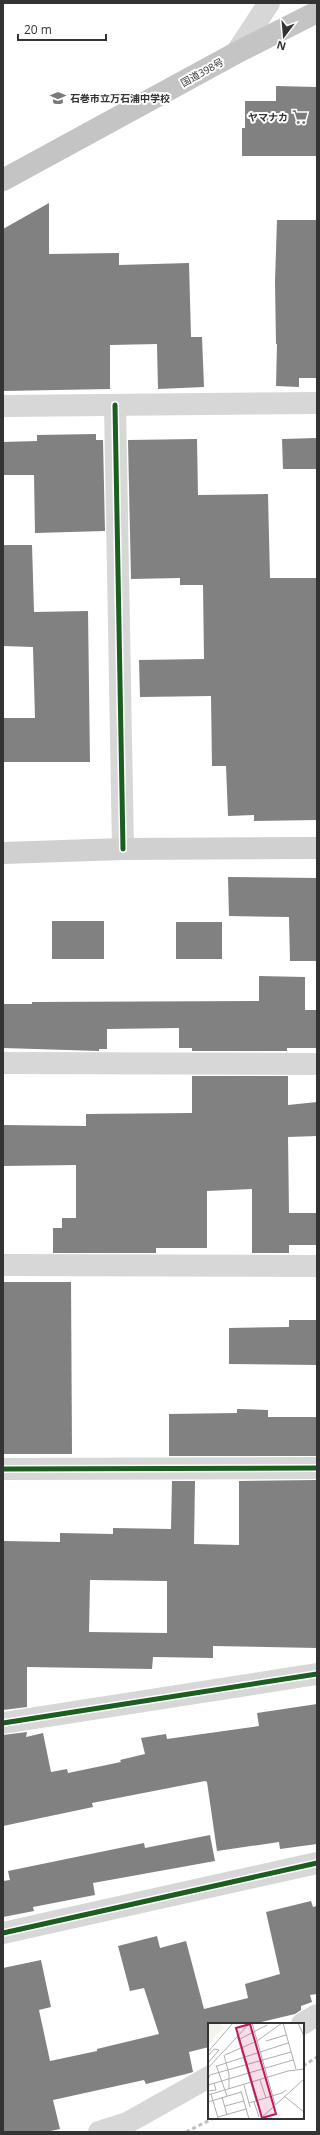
<svg xmlns="http://www.w3.org/2000/svg" width="320" height="2135" viewBox="0 0 320 2135" font-family="'Open Sans','Noto Sans JP',sans-serif">
  <rect width="100%" height="100%" fill="#fff"/>
  <g fill="#818181" fill-rule="evenodd">
    <polygon points="276,86 317,87 317,156 242,156 242,128 245,128 245,101 276,101"/>
    <polygon points="49,203 49,254 119,253 119,265 189,263 191,337 202,337 204,387 158,389 157,344 110,345 110,389 3,391 3,229"/>
    <polygon points="277,220 317,220 317,378 299,378 299,387 276,386 277,344 276,344 275,282"/>
    <polygon points="96,434 96,440 103,440 105,531 35,533 34,475 3,475 3,442 37,441 37,435"/>
    <polygon points="317,438 317,469 283,469 282,439"/>
    <polygon points="197,439 198,495 268,494 270,578 317,578 317,820 254,821 254,815 228,816 226,766 212,766 211,696 140,697 139,660 204,659 203,585 180,585 180,578 131,579 128,440"/>
    <polygon points="3,545 32,545 34,612 88,611 90,762 3,762 3,718 35,718 33,647 3,646"/>
    <polygon points="228,877 317,878 317,961 290,961 289,917 229,916"/>
    <rect x="52" y="921" width="52" height="38"/>
    <rect x="176" y="922" width="46" height="37"/>
    <polygon points="259,976 305,977 305,1010 317,1010 317,1048 287,1048 287,1051 192,1051 192,1048 179,1048 179,1028 107,1029 107,1049 99,1049 99,1051 3,1048 3,1004 32,1004 32,1002 259,1001"/>
    <polygon points="192,1076 288,1076 288,1105 317,1102 317,1136 288,1137 289,1213 317,1213 317,1245 289,1245 289,1253 252,1253 252,1189 207,1191 207,1248 156,1248 156,1253 53,1253 53,1228 62,1228 62,1218 76,1218 76,1165 3,1166 3,1125 86,1126 86,1114 192,1113"/>
    <polygon points="3,1282 71,1282 72,1454 3,1454"/>
    <polygon points="289,1320 317,1320 317,1365 229,1364 229,1328 289,1327"/>
    <polygon points="237,1409 268,1410 268,1417 317,1417 317,1456 169,1456 169,1414 237,1413"/>
    <path d="M 317,1480 L 317,1648 L 213,1646 L 213,1658 L 153,1657 L 152,1669 L 27,1667 L 27,1707 L 3,1710 L 3,1541 L 60,1542 L 60,1533 L 113,1534 L 113,1528 L 171,1529 L 172,1481 L 195,1481 L 194,1544 L 239,1545 L 239,1481 ZM 90,1580 L 167,1581 L 167,1633 L 89,1632 Z"/>
    <polygon points="317,1704 317,1844 280,1849 279,1842 217,1851 207,1782 205,1781 92,1803 93,1807 3,1826 3,1735 27,1732 26,1737 43,1733 51,1772 67,1769 68,1773 121,1762 120,1760 145,1754 141,1738 166,1734 167,1739 259,1726 257,1713"/>
    <polygon points="210,1835 215,1861 93,1883 95,1895 33,1907 34,1911 3,1917 3,1881 10,1880 8,1871 144,1843 145,1848"/>
    <polygon points="311,1901 313,1907 317,1906 317,1994 310,1995 312,2002 301,2006 301,2010 295,2014 253,2024 209,2024 209,2047 189,2052 193,2072 190,2073 146,2084 144,2080 53,2100 60,2129 46,2132 3,2132 3,1968 41,1960 51,2007 39,2010 50,2061 97,2051 97,2049 159,2034 144,1988 130,1991 118,1946 157,1936 160,1948 186,1941 204,2009 248,1998 245,1984 280,1974 266,1912"/>
  </g>
  <g fill="none" stroke-linecap="round" stroke-linejoin="round">
    <g stroke="#d7d7d7" stroke-width="22">
      <polyline points="236,53 269,3"/>
      <polyline points="115,405 123,849"/>
      <polyline points="3,406 317,403"/>
      <polyline points="3,1063 317,1064"/>
      <polyline points="3,1265 317,1266"/>
      <polyline points="3,1469 317,1468"/>
      <polyline points="3,1723 317,1674"/>
      <polyline points="3,1933 317,1863"/>
      <polyline points="302,2024 317,2015"/>
      <polyline points="99,2132 127,2123 209,2077"/>
    </g>
    <polyline stroke="#d0d0d0" stroke-width="22" points="3,853 123,849 317,848"/>
    <polyline stroke="#c4c4c4" stroke-width="22" points="3,180 236,53 317,12"/>
    <g stroke="#bebebe" stroke-width="3" stroke-dasharray="4 3" stroke-linecap="butt">
      <polyline points="303,2066 317,2057"/>
      <polyline points="186,2132 214,2118"/>
    </g>
    <defs>
      <g id="cycleway">
        <polyline points="115,405 123,849"/>
        <polyline points="3,1469 317,1468"/>
        <polyline points="3,1723 317,1674"/>
        <polyline points="3,1933 317,1863"/>
      </g>
    </defs>
    <use href="#cycleway" stroke="#fff" stroke-width="8"/>
    <use href="#cycleway" stroke="#1b5e20" stroke-width="5"/>
  </g>
  <defs>
    <symbol id="school-bare" viewBox="-9 -9 18 18"><path d="M0-5L7-2L0 1L-7-2ZM-4 1L0 2.5L4 1V4Q0 6-4 4Z" fill="#7a7a7a" stroke="#fff" stroke-width="2.5" paint-order="stroke"/></symbol>
    <symbol id="supermarket-bare" viewBox="-9 -9 18 18"><path d="M-6-5.5h2.5l.6 2H6L4.5 2H-2.5L-4.4-4H-6ZM-1.5 3.2a1.3 1.3 0 1 0 .1 0ZM3 3.2a1.3 1.3 0 1 0 .1 0Z" fill="#7a7a7a" stroke="#fff" stroke-width="2.5" paint-order="stroke"/></symbol>
  </defs>
  <g fill-rule="evenodd">
    <use href="#school-bare" x="47" y="87" width="22" height="22"/>
    <use href="#supermarket-bare" x="289" y="106" width="22" height="22"/>
  </g>
  <g text-anchor="middle" dominant-baseline="central" stroke-width="4" stroke-linejoin="round" paint-order="stroke">
    <g font-size="10" fill="#333" stroke="#fff">
      <text transform="translate(202 72) rotate(-29)">国道398号</text>
    </g>
    <g font-size="10" font-weight="bold" fill="#333" stroke="#fff" text-anchor="start">
      <text x="70" y="98">石巻市立万石浦中学校</text>
      <text x="288" y="117" text-anchor="end">ヤマナカ</text>
    </g>
  </g>
  <g transform="translate(208 2023)">
    <rect width="96" height="96" fill="#fff"/>
    <path d="M 0,0 L 11,0 L 17,5 L 8,12 L 0,24 Z" fill="#f1f5ed"/>
    <path fill="none" stroke="#adadad" stroke-width="1" d="M 44,0 L 67,81M 75,0 L 88,46M 90,0 L 96,13M 29,12 L 48,78M 30,17 L 59,2M 58,18 L 78,12M 0,29 L 25,0M 16,32 L 21,51 L 21,66M 17,32 L 49,18 L 74,0M 0,33 L 6,26 L 11,27 L 0,40M 8,42 L 19,73M 9,43 L 80,20M 0,45 L 42,0M 0,56 L 2,52 L 83,29M 52,57 L 58,75M 0,62 L 85,37M 36,62 L 42,84M 0,68 L 8,67 L 6,60M 33,68 L 41,96M 3,71 L 10,95M 0,72 L 80,48 L 96,46M 76,73 L 96,89M 14,74 L 19,92M 0,79 L 33,69M 46,79 L 51,94M 41,80 L 74,70 L 78,67M 17,83 L 36,78M 10,94 L 38,86M 52,96 L 96,56"/>
    <path fill="#c2185b" fill-opacity="0.15" stroke="#c2185b" stroke-width="2" d="M 42,1 L 68,91 L 54,95 L 28,5 Z"/>
    <rect width="96" height="96" fill="none" stroke="#333" stroke-width="2"/>
  </g>
  <rect width="320" height="2135" fill="none" stroke="#333333" stroke-width="8"/>
  <g transform="translate(284 36) rotate(196)" stroke="#ffffff" stroke-width="3" paint-order="stroke">
  <path d="M0-3L7 15L0 10L-7 15Z" fill="#333333"/>
  <text y="-6" font-size="11" font-weight="bold" text-anchor="middle" fill="#333333">N</text>
  </g>
  <path d="M18 34v6h88v-6" fill="none" stroke="#333333" stroke-width="2"/>
  <text x="24" y="34" font-size="12" fill="#333333" stroke="#ffffff" stroke-width="3" paint-order="stroke">20 m</text>
</svg>
